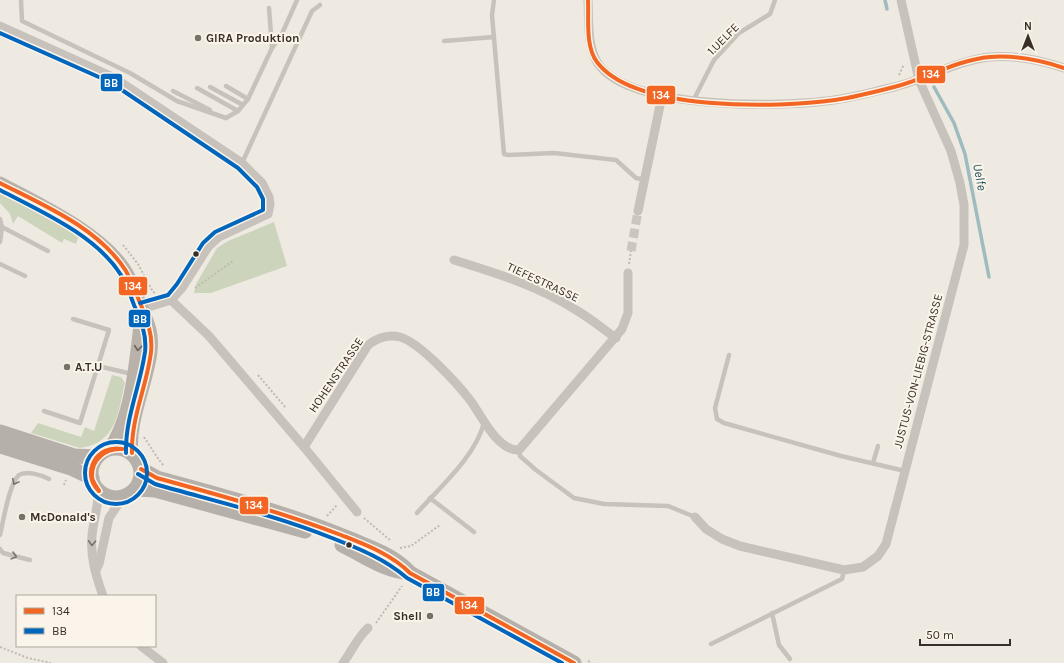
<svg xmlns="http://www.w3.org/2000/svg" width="1064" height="663" viewBox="0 0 1064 663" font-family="Karla,sans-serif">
  <rect width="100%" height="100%" fill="#eeeae2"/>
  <g fill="#cdd4bc">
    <polygon points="0,190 79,235 76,244 64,239 62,243 18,216 13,224 10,214 0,203"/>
    <polygon points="274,222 287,266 211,293 194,293 196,284 217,248 228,241"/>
    <path d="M 112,375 L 121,377 L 125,383 C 118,412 117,443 80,448 L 31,433 L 38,423 L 81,437 L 85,427 L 94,431 Z"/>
  </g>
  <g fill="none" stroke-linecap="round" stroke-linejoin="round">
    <g stroke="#9ebcbf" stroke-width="3.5">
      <polyline points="885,0 887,9"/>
      <polyline points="934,87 954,123 965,154 989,277"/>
    </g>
    <polyline stroke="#cac5bd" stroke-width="9" stroke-dasharray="9 4.5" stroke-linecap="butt" points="631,251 638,211"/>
    <g stroke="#c0bab3" stroke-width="2" stroke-dasharray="2 2" stroke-linecap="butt">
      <polyline points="899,75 904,64"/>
      <polyline points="123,245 138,264 153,292 156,293"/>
      <polyline points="629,264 631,251"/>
      <polyline points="195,288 233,261"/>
      <polyline points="258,375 286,408"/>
      <polyline points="144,437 159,460 164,466"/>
      <polyline points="64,485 66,480"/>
      <polyline points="327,516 337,505"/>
      <polyline points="364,518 391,541"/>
      <polyline points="400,548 411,546 440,525"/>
      <polyline points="376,623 402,586"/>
      <polyline points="0,647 28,658 51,663"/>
      <polyline points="588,661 592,663"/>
    </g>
    <g stroke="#c7c2bb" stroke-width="4.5">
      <polyline points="21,0 22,21 130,73 177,101 226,118"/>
      <polyline points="494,0 492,15 504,154 508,155 554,153 616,160 636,178 645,180"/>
      <polyline points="444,41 494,37"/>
      <polyline points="272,48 281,36 297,0"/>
      <polyline points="226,86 248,99 272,48 269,8"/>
      <polyline points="210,87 243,105"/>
      <polyline points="197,88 238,111 248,99"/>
      <polyline points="173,91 210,110"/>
      <polyline points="693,101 714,60 739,33 770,14 775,0"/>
      <polyline points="224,117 226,118 238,111"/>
      <polyline points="242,163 312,11 320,5"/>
      <polyline points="0,219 2,227 0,242"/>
      <polyline points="2,227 48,251"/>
      <polyline points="0,264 25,276"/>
      <polyline points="729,355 715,408 717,419 724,423 841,456 905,471"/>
      <polyline points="98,366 132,374"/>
      <polyline points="44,411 80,423 109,330 73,319"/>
      <polyline points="519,450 520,456 536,470 574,498 604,504 668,506 695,517"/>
      <polyline points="873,463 878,446"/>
      <polyline points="430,498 474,532"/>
      <path d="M 417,513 C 440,487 475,457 484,423"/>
      <path d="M 0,535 C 3,523 9,483 19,475 C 26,470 41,475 49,479"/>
      <polyline points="0,549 3,553 30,560"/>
      <polyline points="772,613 779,645 790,659"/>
      <polyline points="711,644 842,579 844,570"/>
    </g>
    <g stroke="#c7c2bb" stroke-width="9">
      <path d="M 588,0 C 589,20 587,45 597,62 C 626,110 777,107 826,101 C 849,99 872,92 894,87 C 927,79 956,61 989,57 C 1014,55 1041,60 1064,68"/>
      <polyline points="0,26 113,77 242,163 262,183 269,197 270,204 268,214 219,237 208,247 182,288 171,300 142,309"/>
      <polyline points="638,211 662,96"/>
      <path d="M 454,260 C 496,273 538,286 576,310 C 590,318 603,329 616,338"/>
      <polyline points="171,300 209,336 304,447 357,512"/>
      <path d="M 304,447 L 368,345 C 377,338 388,334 400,337 C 419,342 457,383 470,400 C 482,416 497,451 519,450 L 622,329 L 628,313 L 628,273"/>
      <path d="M 98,490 C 99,506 93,521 92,536 C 90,557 96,576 103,596"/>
      <polyline points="695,517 706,529 722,539 740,546 844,570 863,567 878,556 886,544 964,245 964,205 960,183 951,151 919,80 901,0"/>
      <polyline points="96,570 99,564 109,518 123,497"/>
      <polyline points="141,646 163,663"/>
      <path d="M 343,663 C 352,651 357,638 368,628"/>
    </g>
    <g stroke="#b8b2ab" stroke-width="13">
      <path d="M 0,183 C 38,203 99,232 123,267 C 132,279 136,294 142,308 C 149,325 153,333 151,352 C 147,384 128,422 132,453"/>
      <path d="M 109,449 C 134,414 136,351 142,309"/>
    </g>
    <g stroke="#b6b0aa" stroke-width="15">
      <polyline points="0,432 74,456 97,457"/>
      <polyline points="0,446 71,468 92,478"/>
      <circle cx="116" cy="473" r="25"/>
      <path d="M 141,469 L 157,478 C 222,496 288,513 350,539 C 371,548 394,555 410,573 L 574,663"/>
      <polyline points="136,489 155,490 305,531"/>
      <path d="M 342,545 C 365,556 384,571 410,573"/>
    </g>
    <defs>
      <g id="bus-1">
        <path d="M 588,0 C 589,19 585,46 597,62 C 634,112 779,108 835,100 C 855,97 875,92 894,87 C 926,79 956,60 990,57 C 1015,55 1040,60 1064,68"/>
        <path d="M 0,183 C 43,205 99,228 126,271 C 132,282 136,293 141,305 C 147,320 153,335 151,352 C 147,386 131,417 132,453"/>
        <path d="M 141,469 L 157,478 C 219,495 281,512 341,535 C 366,545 391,554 410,573 L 574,663"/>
        <path d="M 99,491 C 80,473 97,444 122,449"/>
        <path d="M 99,491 C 97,487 92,481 92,477 C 91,459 106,448 122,449"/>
      </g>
      <g id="bus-2">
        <polyline points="0,33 110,82 238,168 257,187 263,199 263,210 215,232 203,243 177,284 168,295 140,303"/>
        <path d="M 0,190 C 40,211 96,235 121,275 C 127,284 130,295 134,305 C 141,321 147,335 145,352 C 140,387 125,418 126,453"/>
        <circle cx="116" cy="473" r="31"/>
        <path d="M 138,474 L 155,484 C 214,501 275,515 332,538 C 360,549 385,559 407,578 L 562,663"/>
      </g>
    </defs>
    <use href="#bus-1" stroke="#faf4ea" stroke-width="7"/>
    <use href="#bus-2" stroke="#faf4ea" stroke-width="7"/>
    <use href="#bus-1" stroke="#f26522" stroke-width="4"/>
    <use href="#bus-2" stroke="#0065bd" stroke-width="4"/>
  </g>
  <defs><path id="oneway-chevron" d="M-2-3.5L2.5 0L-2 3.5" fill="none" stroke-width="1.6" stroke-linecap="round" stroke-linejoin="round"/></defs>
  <use stroke="#6b635d" href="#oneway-chevron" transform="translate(138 348) rotate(95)"/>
  <g stroke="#78716b">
    <use href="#oneway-chevron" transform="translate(15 482) rotate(118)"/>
    <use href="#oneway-chevron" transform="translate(92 543) rotate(93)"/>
    <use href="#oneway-chevron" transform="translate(14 556) rotate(15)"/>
  </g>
  <g fill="#78706a" stroke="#faf4ea" stroke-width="1.5">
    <circle cx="198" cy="38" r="4"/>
    <circle cx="67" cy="367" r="4"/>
    <circle cx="22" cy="517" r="4"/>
    <circle cx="430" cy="616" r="4"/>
  </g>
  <g fill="#382f29" stroke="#faf4ea" stroke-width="1.5">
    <circle cx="196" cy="254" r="3.5"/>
    <circle cx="349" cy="545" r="3.5"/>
  </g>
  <g text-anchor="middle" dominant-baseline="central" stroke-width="4" stroke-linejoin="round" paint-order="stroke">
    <g font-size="12" font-weight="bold" fill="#382f29" stroke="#faf4ea" text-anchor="start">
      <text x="206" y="38">GIRA Produktion</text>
      <text x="75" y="367">A.T.U</text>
      <text x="30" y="517">McDonald's</text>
      <text x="422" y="616" text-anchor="end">Shell</text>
    </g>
    <g font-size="12" fill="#382f29" stroke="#faf4ea">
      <text transform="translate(723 39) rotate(-45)">1.UELFE</text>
      <text transform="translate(543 282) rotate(25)">TIEFESTRASSE</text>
      <text transform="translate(918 371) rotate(-75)">JUSTUS-VON-LIEBIG-STRASSE</text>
      <text transform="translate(336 375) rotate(-56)">HOHENSTRASSE</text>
    </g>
    <g font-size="13" font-style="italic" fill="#1d505b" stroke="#faf4ea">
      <text transform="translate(980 177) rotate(79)">Uelfe</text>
    </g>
  </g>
  <g stroke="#faf4ea" stroke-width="1.5">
    <rect x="916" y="65" width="30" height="19" rx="4" fill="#f26522"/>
    <rect x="100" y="73" width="23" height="19" rx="4" fill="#0065bd"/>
    <rect x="646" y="85" width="30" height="20" rx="4" fill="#f26522"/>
    <rect x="118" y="276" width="30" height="20" rx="4" fill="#f26522"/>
    <rect x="128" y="309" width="23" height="19" rx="4" fill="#0065bd"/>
    <rect x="239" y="496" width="30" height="19" rx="4" fill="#f26522"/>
    <rect x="422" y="583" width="23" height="19" rx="4" fill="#0065bd"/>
    <rect x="454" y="596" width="31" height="19" rx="4" fill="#f26522"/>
  </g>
  <g font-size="11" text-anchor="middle" font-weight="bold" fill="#fff">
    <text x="931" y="78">134</text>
    <text x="111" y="87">BB</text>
    <text x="661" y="99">134</text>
    <text x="133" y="290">134</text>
    <text x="140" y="323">BB</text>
    <text x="254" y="509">134</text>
    <text x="433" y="596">BB</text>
    <text x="469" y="609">134</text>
  </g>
  <rect x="16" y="595" width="140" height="52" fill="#faf4ea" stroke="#aca59d"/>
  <rect x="24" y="608" width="20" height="6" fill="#f26522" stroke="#aca59d"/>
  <text x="52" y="615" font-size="12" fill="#382f29">134</text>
  <rect x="24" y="628" width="20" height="6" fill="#0065bd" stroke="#aca59d"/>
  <text x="52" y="635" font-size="12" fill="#382f29">BB</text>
  <g transform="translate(1028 36)" stroke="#faf4ea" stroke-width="3" paint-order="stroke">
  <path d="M0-3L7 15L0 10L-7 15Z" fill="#382f29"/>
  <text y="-6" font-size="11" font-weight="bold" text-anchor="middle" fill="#382f29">N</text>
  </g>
  <path d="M920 639v6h90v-6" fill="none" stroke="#382f29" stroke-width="2"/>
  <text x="926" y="639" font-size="12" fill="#382f29" stroke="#faf4ea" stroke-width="3" paint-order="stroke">50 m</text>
</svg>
